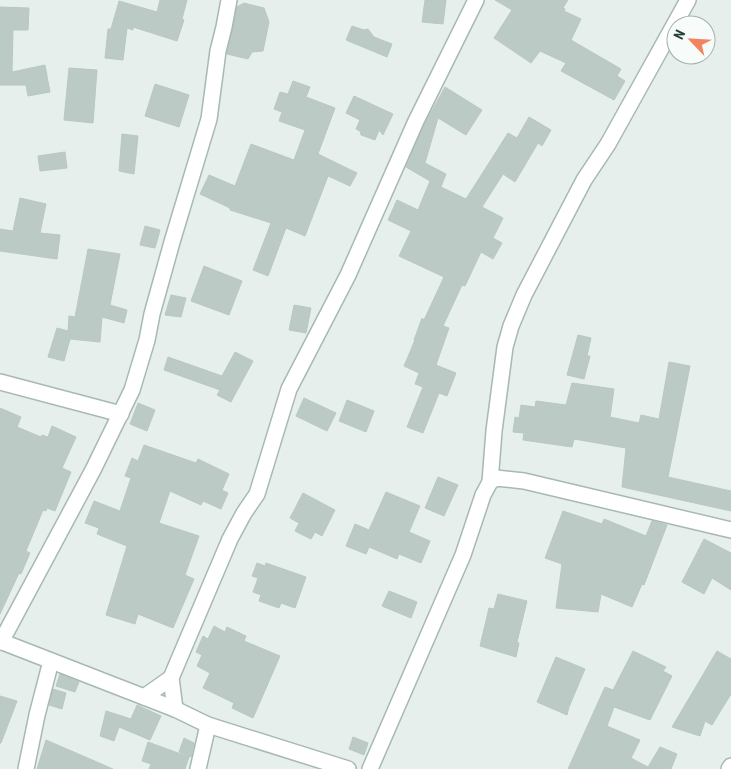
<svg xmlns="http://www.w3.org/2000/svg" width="731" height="769" viewBox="0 0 731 769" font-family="'Roboto Condensed',sans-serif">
  <rect width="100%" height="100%" fill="#e6efeb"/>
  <g fill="#bbcac4" stroke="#b8c9c2">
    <polygon points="160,0 187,0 182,19 184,20 177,41 133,27 133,30 127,28 123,60 105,58 108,29 111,29 119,1 157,12"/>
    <polygon points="425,0 446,0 443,24 422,22"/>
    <polygon points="495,0 568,0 563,8 565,9 564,11 581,19 571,40 621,69 617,76 625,81 614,100 561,71 566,63 540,51 531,63 494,38 512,10"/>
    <polygon points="244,3 264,8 269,22 263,51 252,52 248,59 227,54 237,7"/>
    <polygon points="0,7 29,8 28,30 13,30 12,72 45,65 50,92 28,96 26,85 0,85"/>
    <polygon points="352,26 364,30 368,29 374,37 392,44 387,57 346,40"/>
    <polygon points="69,68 97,70 93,123 64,120"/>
    <polygon points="293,81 310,87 306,97 335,108 318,154 357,173 350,186 328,176 305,236 286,228 268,276 253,270 271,223 230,210 230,208 200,194 209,175 235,186 251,144 294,160 305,130 279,121 282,112 274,109 280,92 288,94"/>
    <polygon points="155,84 189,95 179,127 145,116"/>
    <polygon points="445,87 482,110 466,135 438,118 425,163 446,174 441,187 466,199 508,133 517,138 529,117 551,130 542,146 538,143 515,182 503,174 482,207 503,218 493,238 502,243 493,259 481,252 465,286 462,285 443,326 449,328 436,365 456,373 447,396 439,393 423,433 407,427 423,387 415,384 419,373 404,366 415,340 414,340 422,318 424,320 444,277 399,256 411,231 388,220 397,200 418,210 430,181 406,167 424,125"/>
    <polygon points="354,96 393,114 383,135 379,130 375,140 361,135 360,131 356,129 360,120 346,113"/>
    <polygon points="122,134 138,136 134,174 119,171"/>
    <polygon points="65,152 67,168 40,171 38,156"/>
    <polygon points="20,198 46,204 40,233 60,235 57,259 0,251 0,229 13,231"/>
    <polygon points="145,226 160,230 155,248 140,245"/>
    <polygon points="88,249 120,254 110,305 127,310 124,323 102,317 100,342 70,339 64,361 48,357 57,328 68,331 69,316 75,317"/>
    <polygon points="204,266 242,281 229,315 191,301"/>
    <polygon points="171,295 186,298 181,317 165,315"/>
    <polygon points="294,305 311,308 306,333 289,330"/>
    <polygon points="578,335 591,338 587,356 590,356 584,379 567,375"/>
    <polygon points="235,352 253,361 231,402 217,395 220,390 164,370 168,357 222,376"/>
    <polygon points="669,362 690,366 668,477 731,491 731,511 622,487 626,448 574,439 572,447 523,440 524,433 513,432 515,417 519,418 521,405 535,407 536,401 566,405 572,383 614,389 610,417 639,423 641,415 659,419"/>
    <polygon points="304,398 336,413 327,431 296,416"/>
    <polygon points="347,400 374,411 366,432 339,421"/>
    <polygon points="138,403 155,410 147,431 130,424"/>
    <polygon points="0,408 21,417 17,427 41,437 42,435 48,437 52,426 76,437 62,468 71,472 55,511 47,508 46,511 43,510 26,551 30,553 21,574 19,573 0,614"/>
    <polygon points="144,445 196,463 198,459 229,474 222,490 228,493 221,509 203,501 201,505 170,491 159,523 199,536 185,575 194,579 173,628 138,614 135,624 106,615 127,546 97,534 99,528 85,523 94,501 120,511 131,478 125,476 132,458 138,461"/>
    <polygon points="438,477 458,485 444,516 425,508"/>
    <polygon points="386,492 420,506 409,532 430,541 421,563 399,554 397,559 369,547 366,554 346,546 355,524 369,530"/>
    <polygon points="303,493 335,510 322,536 315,532 311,539 295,531 299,523 290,518"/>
    <polygon points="563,511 602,524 604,519 646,536 652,521 667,525 644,585 642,584 632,607 601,594 598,612 556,608 562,564 545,558"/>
    <polygon points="704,539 731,553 731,590 712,578 704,594 682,582"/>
    <polygon points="257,563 265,566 266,563 306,577 295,608 281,603 279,608 259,601 261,595 253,592 258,578 252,576"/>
    <polygon points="389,591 417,602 411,618 382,606"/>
    <polygon points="498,594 527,601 517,642 519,643 516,657 480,646 489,608 494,609"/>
    <polygon points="214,626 225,632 227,627 246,636 244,641 280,656 253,718 232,708 234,703 203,688 210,673 197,666 202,655 196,652 203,636 208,639"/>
    <polygon points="633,651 666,667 663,671 672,676 650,720 614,707 607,726 640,740 631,758 648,767 660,747 677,754 671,769 568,769 605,687 613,690"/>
    <polygon points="717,651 731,659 731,694 712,725 705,721 700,736 672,727"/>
    <polygon points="556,657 585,669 569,707 567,715 537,702"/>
    <polygon points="60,674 79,682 75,692 56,686"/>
    <polygon points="53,689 66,693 62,709 49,705"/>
    <polygon points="0,696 17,701 1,743 0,743"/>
    <polygon points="137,705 161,716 150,740 119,727 114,741 100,736 106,711 131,719"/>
    <polygon points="353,737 368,743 364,755 349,749"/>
    <polygon points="184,738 194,743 191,757 179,752"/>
    <polygon points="46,740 113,769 37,769"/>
    <polygon points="148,742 189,757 185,769 149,769 151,764 142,761"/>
  </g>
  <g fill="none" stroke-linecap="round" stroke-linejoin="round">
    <defs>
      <g id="minor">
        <polyline points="0,382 121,414"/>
        <polyline points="490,482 494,431 505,347 511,326 524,295 584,180 608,144 688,0"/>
        <polyline points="0,641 175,709 208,725 348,769"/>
        <polyline points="1,642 93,470 132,390 147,340 152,314 172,242 209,119 218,51 224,27 229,0"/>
        <polyline points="144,697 171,678"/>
        <polyline points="175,709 171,678 230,539 244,513 257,494 289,389 348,275 416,121 476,0"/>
        <polyline points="26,769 37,715 51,661"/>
        <polyline points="198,769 208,725"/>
        <polyline points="370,769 463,555 483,495 490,482 496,478 524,481 731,530"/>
        <polyline points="729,769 731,766"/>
      </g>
    </defs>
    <use href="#minor" stroke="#a8b8b2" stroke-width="18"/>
    <use href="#minor" stroke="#fff" stroke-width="15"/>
  </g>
  <g transform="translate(691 40) rotate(295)"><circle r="24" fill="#f7fbf9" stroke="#a3b1ad"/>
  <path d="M0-4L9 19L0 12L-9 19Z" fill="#f4845f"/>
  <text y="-8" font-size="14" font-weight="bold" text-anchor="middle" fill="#24423a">N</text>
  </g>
</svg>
